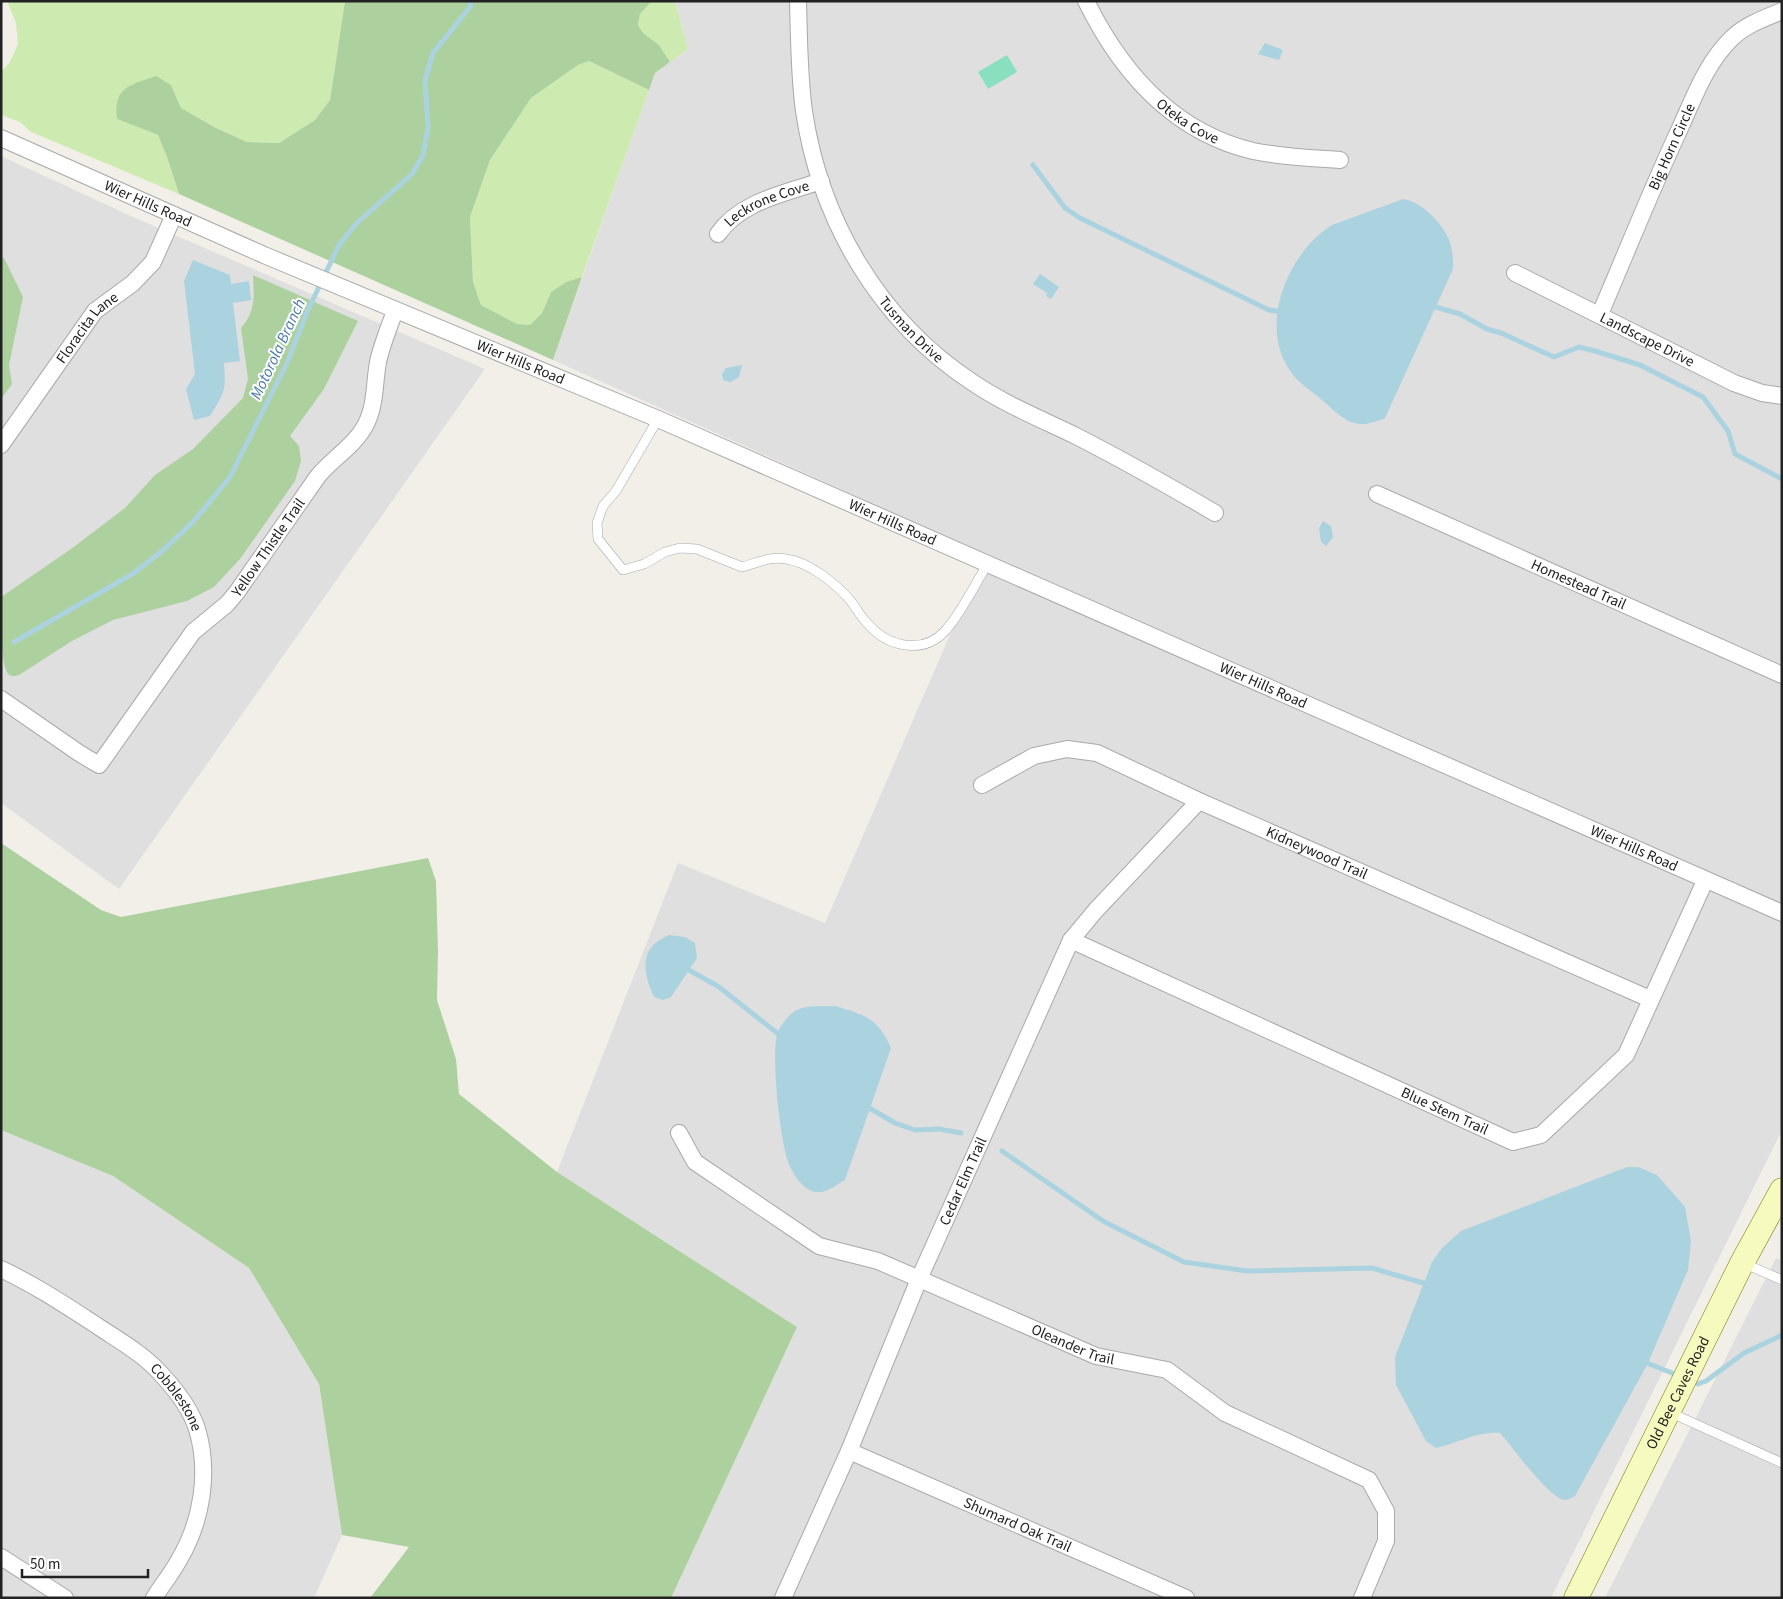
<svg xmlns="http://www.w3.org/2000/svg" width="1783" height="1599" viewBox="0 0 1783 1599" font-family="'Source Sans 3',sans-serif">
  <rect width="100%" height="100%" fill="#f2efe9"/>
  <g fill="#e0dfdf">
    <polygon points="675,1 1782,1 1782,1130 1551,1598 671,1598 797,1327 557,1172 678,863 825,923 985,554 553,360 655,73 688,49"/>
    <polygon points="1,156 133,217 485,369 119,889 1,803"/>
    <polygon points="1,1130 113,1176 249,1268 319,1384 342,1535 314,1598 1,1598"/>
    <polygon points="1776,1258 1782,1261 1782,1598 1605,1598"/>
  </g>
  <g fill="#cdebb0">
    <polygon points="7,1 345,1 330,100 315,120 279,143 247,142 216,128 181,108 171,85 117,119 158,135 167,157 179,194 31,132 20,122 1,115 1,72 10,62 18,44 16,23"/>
    <polygon points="652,1 675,1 688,49 670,62 659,45 643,33 638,25 640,14"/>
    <polygon points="589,61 649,90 582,277 566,282 551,292 542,313 530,325 517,324 481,305 473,282 470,217 490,160 531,98 578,65"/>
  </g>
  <g fill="#add19e">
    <path d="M 345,1 L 652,1 L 640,14 L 638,25 L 643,33 L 659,45 L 670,62 L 655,73 L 649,90 L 589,61 L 578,65 L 531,98 L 490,160 L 470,217 L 473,282 L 481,305 L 517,324 L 530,325 L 542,313 L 551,292 L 566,282 L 582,277 L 553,360 L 179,194 L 167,157 L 158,135 L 117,119 C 113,87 130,85 156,76 L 171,85 L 181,108 L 216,128 L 247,142 L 279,143 L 315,120 L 330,100 Z"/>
    <polygon points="1,257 4,258 23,297 9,365 12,384 1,399"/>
    <path d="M 253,275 L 358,321 L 324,389 L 290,436 L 299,446 L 301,461 L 295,481 L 240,559 L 214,587 L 187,601 L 113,620 L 72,641 L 19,675 C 15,676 12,677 8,674 C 0,662 1,614 1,597 L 71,549 L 125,508 L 155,475 L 193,449 L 243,398 L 248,379 L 241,328 C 256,311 254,296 253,275 Z"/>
    <polygon points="1,843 101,910 121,917 428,858 436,881 438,951 437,1000 456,1059 459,1094 557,1172 797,1327 671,1598 370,1598 409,1547 342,1535 319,1384 249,1268 113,1176 1,1130"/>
  </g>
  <polygon fill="#88e0be" points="1007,55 1017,72 988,89 978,72"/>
  <g fill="#aad3df">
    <polygon points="1265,43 1283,50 1279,60 1258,54"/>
    <path d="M 1403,199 C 1422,201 1447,227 1451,246 C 1453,253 1453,261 1453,269 L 1385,418 C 1354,432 1345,420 1322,400 C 1312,391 1298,383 1291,372 C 1257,326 1288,252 1332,225 Z"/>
    <path d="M 193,260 L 230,275 L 231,284 L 249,281 L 251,300 L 233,303 L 240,361 L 224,363 C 226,391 225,392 210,416 L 194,420 L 186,389 L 195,374 L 184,281 Z"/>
    <polygon points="1040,274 1059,287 1051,299 1046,296 1047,293 1033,284"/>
    <polygon points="742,365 739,377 730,382 723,380 722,374 726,368"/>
    <polygon points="1323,521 1331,526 1333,537 1326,546 1321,542 1319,528"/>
    <path d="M 669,935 L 685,937 L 695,943 L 697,958 L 671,997 L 663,1000 L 654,997 C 642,971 639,947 669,935 Z"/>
    <path d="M 836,1006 C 866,1016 877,1017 891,1048 L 845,1180 C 838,1184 829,1191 821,1192 C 805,1194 794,1176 789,1164 C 780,1143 770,1051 778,1031 C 781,1026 785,1020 789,1016 C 800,1003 821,1007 836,1006 Z"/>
    <path d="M 1627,1167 L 1638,1167 L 1657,1175 L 1685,1207 L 1691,1241 L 1688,1270 L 1648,1363 L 1575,1496 C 1570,1499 1566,1501 1561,1499 C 1543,1490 1514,1449 1500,1433 C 1477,1431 1458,1443 1436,1448 L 1426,1441 L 1396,1385 L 1395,1357 L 1432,1262 L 1442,1248 L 1461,1231 Z"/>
  </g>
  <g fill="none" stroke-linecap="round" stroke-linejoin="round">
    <g stroke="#aad3df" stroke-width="5">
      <polyline points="1033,165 1065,208 1080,218 1269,310 1284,312"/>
      <polyline points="1432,306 1460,314 1487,329 1501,333 1554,357 1579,347 1595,351 1640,365 1703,397 1728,431 1735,454 1782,479"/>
      <polyline points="14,642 134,573 162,551 193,522 230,477 287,363 308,310 339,245 356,224 412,174 423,155 428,128 425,80 433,53 470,7 471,1"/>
      <polyline points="689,970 719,987 782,1037"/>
      <polyline points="866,1106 895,1123 915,1130 939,1129 961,1133"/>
      <polyline points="1002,1151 1103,1221 1184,1262 1247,1271 1372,1268 1430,1285"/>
      <polyline points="1642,1361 1672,1373"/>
      <polyline points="1698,1384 1706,1381 1744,1353 1782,1335"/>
    </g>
    <defs>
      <g id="lane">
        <path d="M 658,419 L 616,491 L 603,506 L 597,523 L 598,539 L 623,570 L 644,564 L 665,552 L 680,548 L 697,549 L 742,567 C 757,563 770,556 786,559 C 809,562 835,583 850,600 C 856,608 861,617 868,624 C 888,647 923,655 945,631 C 960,615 976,583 988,563"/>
        <polyline points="1743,1263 1782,1280"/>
        <polyline points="1669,1412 1782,1463"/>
      </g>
      <g id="street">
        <path id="s1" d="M 798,1 C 799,37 799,75 804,111 C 820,220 879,321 972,382 C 1004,404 1041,419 1076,436 C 1123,460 1169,486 1215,513"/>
        <path id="s2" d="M 1086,1 C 1121,72 1173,132 1253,151 C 1282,157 1311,158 1340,160"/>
        <path id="s3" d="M 1,138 L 264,255 L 658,419 L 1782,913"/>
        <path id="s4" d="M 718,234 C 741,201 784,194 821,181"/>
        <path id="s5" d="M 1515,273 L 1734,383 L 1762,393 L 1782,396"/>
        <path id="s6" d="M 1600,314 C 1627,251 1652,188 1681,126 C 1695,95 1707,62 1732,38 C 1745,25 1765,18 1782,11"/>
        <path id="s7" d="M 1,445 L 95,311 L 133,283 L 153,262 L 174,215"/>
        <path id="s8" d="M 1377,494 L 1782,675"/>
        <path id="s9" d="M 1,699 L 79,753 L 99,765 L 193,632 L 227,604 L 237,592 L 318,476 C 332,459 354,446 365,426 C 376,406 374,384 378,362 C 382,344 389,327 395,311"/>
        <path id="s10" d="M 982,785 L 1034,756 L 1067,749 L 1097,753 L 1199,801 L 1650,999"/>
        <path id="s11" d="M 1071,940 L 1513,1142 L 1541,1135 L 1626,1055 L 1705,881"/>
        <path id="s12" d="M 679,1133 L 695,1162 L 819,1246 L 878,1261 L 1096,1356 L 1167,1370 L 1225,1413 L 1369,1480 L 1386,1511 L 1386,1541 L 1362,1598"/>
        <path id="s13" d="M 1,1269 C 35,1285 65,1305 96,1325 C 118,1340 144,1354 162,1375 C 175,1389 191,1410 197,1429 C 210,1472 202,1521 179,1560 C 172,1573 162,1585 154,1598"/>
        <path id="s14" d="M 849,1451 L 1186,1598"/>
        <polyline points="1,1557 65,1598"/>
        <path id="s15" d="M 783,1598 L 849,1451 L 919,1279 L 1071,940 L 1096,910 L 1199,801"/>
      </g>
      <g id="secondary">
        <path id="s16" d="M 1576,1598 L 1742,1263 L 1782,1190"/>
      </g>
    </defs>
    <use href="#lane" stroke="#a9a9a9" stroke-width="10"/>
    <use href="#street" stroke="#a9a9a9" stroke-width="18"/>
    <use href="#secondary" stroke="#707d05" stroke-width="25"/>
    <use href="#lane" stroke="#fff" stroke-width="9"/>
    <use href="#street" stroke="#fff" stroke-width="16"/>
    <use href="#secondary" stroke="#f7fabf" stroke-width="24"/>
  </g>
  <g text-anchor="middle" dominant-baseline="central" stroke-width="4" stroke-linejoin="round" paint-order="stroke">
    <g font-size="15" fill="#222" stroke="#fff">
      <text stroke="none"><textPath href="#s2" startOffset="160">Oteka Cove</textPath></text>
      <text stroke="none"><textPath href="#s6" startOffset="182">Big Horn Circle</textPath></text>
      <text stroke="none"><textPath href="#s3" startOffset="161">Wier Hills Road</textPath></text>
      <text stroke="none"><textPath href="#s4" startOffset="59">Leckrone Cove</textPath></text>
      <text stroke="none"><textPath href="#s1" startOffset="358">Tusman Drive</textPath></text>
      <text stroke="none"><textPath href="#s7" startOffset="146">Floracita Lane</textPath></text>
      <text stroke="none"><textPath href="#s5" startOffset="148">Landscape Drive</textPath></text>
      <text stroke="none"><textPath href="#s3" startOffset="566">Wier Hills Road</textPath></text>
      <text stroke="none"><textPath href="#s3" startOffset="971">Wier Hills Road</textPath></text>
      <text stroke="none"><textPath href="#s9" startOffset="395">Yellow Thistle Trail</textPath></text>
      <text stroke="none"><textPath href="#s8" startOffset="221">Homestead Trail</textPath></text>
      <text stroke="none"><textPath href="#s3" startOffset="1376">Wier Hills Road</textPath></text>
      <text stroke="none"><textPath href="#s3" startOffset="1781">Wier Hills Road</textPath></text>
      <text stroke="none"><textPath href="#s10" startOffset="365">Kidneywood Trail</textPath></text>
      <text stroke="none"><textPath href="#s11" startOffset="411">Blue Stem Trail</textPath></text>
      <text stroke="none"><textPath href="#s15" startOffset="454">Cedar Elm Trail</textPath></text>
      <text stroke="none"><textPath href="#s12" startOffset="456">Oleander Trail</textPath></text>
      <text stroke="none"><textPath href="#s16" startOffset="229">Old Bee Caves Road</textPath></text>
      <text stroke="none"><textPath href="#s13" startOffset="220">Cobblestone</textPath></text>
      <text stroke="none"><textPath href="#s14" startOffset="184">Shumard Oak Trail</textPath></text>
    </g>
    <g font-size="16" font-style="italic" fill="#4a7aab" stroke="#fff">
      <text transform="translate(278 349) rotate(-65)">Motorola Branch</text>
    </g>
  </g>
  <rect width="1783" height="1599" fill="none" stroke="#222222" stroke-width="5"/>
  <path d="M22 1569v8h126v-8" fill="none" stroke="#222222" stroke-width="2.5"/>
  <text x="30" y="1569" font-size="15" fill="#222222" stroke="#ffffff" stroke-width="4" paint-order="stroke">50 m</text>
</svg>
